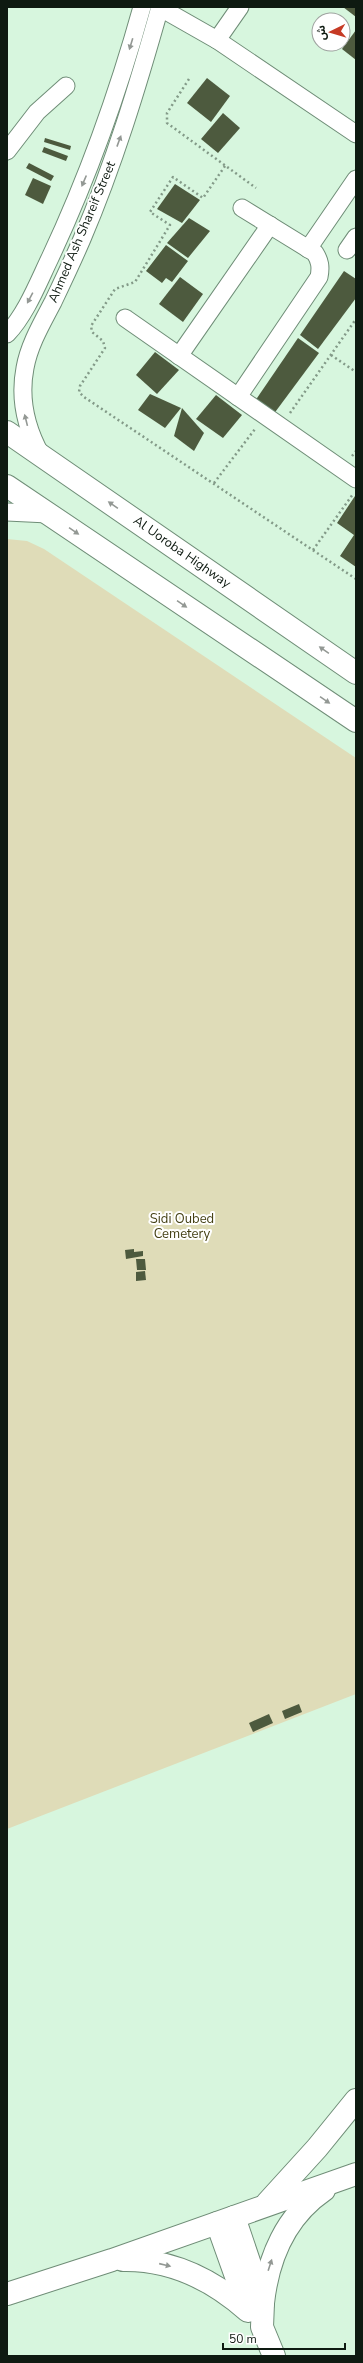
<svg xmlns="http://www.w3.org/2000/svg" width="363" height="2363" viewBox="0 0 363 2363" font-family="'Nunito Sans','Noto Sans Arabic',sans-serif">
  <rect width="100%" height="100%" fill="#d7f6de"/>
  <polygon fill="#dfdcb8" points="7,539 27,541 44,549 356,758 356,1694 7,1829"/>
  <g fill="#4d5a3e">
    <polygon points="343,7 356,7 356,17"/>
    <polygon points="356,30 356,60 342,49"/>
    <polygon points="207,78 230,96 211,122 187,103"/>
    <polygon points="223,113 240,128 218,153 201,139"/>
    <polygon points="45,138 71,146 70,150 44,142"/>
    <polygon points="44,147 68,156 66,161 42,152"/>
    <polygon points="29,163 54,176 51,181 26,168"/>
    <polygon points="33,178 51,186 43,204 25,195"/>
    <polygon points="175,184 200,200 182,223 157,209"/>
    <polygon points="189,218 210,231 188,258 167,243"/>
    <polygon points="166,245 188,261 172,282 166,278 162,283 146,271"/>
    <polygon points="344,271 356,279 356,298 318,349 300,335"/>
    <polygon points="180,277 203,294 183,322 159,304"/>
    <polygon points="298,338 319,353 273,415 255,401"/>
    <polygon points="155,352 179,370 157,394 136,375"/>
    <polygon points="150,394 181,408 165,428 138,410"/>
    <polygon points="216,395 242,415 223,438 196,419"/>
    <polygon points="182,408 204,433 194,451 174,436"/>
    <polygon points="355,496 356,497 356,567 340,556 354,535 337,523"/>
    <polygon points="134,1249 134,1252 143,1251 143,1256 126,1259 125,1250"/>
    <polygon points="136,1259 145,1259 146,1270 137,1270"/>
    <polygon points="145,1271 146,1280 136,1281 136,1272"/>
    <polygon points="299,1704 302,1712 285,1719 282,1711"/>
    <polygon points="269,1714 273,1723 253,1732 249,1723"/>
  </g>
  <g fill="none" stroke-linecap="round" stroke-linejoin="round">
    <defs>
      <g id="minor">
        <polyline points="159,7 217,40 356,134"/>
        <polyline points="217,40 240,7"/>
        <polyline points="7,151 37,112 66,86"/>
        <polyline points="308,249 356,179"/>
        <polyline points="347,250 356,237"/>
        <polyline points="125,318 356,479"/>
        <path d="M 7,334 C 26,314 38,283 50,258 C 88,177 118,93 142,7"/>
        <polyline points="179,356 270,225"/>
        <path d="M 238,397 L 319,277 C 321,267 320,261 315,253 L 242,208"/>
        <path d="M 41,455 C 26,428 19,399 25,368 C 29,345 42,323 53,302 C 63,281 73,260 82,239 C 114,164 138,85 160,7"/>
        <polyline points="7,512 48,514"/>
      </g>
      <g id="major">
        <polyline points="267,2203 317,2148 356,2100"/>
        <polyline points="234,2217 263,2303 262,2327 274,2356"/>
        <polyline points="217,2223 248,2310"/>
        <path d="M 123,2260 C 172,2259 213,2280 248,2311"/>
        <polyline points="7,2294 112,2260 356,2174"/>
        <path d="M 263,2303 C 268,2258 286,2216 324,2190"/>
      </g>
      <g id="highway">
        <polyline points="7,432 356,673"/>
        <polyline points="7,486 356,721"/>
      </g>
    </defs>
    <use href="#minor" stroke="#6f8d77" stroke-width="19"/>
    <use href="#major" stroke="#6f8d77" stroke-width="24"/>
    <use href="#highway" stroke="#6f8d77" stroke-width="24"/>
    <g stroke="#839a88" stroke-width="2.5" stroke-dasharray="2 3" stroke-linecap="butt">
      <polyline points="189,79 167,113 167,123 256,188"/>
      <polyline points="225,166 203,198 173,177 150,212 170,225 135,282 115,289 91,326 92,332 103,341 105,348 80,386 79,392 84,397 356,579"/>
      <polyline points="331,355 356,372"/>
      <polyline points="290,413 356,319"/>
      <polyline points="352,456 356,451"/>
      <polyline points="214,483 255,429"/>
      <polyline points="313,550 353,494"/>
    </g>
    <use href="#minor" stroke="#fff" stroke-width="17"/>
    <use href="#major" stroke="#fff" stroke-width="22"/>
    <use href="#highway" stroke="#fff" stroke-width="22"/>
  </g>
  <defs><path id="oneway-solid" d="M-6-.8H1V-3.2L6.5 0L1 3.2V.8H-6Z"/></defs>
  <g fill="#939894">
    <use href="#oneway-solid" transform="translate(131 44) rotate(107)"/>
    <use href="#oneway-solid" transform="translate(119 141) rotate(-70)"/>
    <use href="#oneway-solid" transform="translate(84 181) rotate(113)"/>
    <use href="#oneway-solid" transform="translate(30 298) rotate(118)"/>
    <use href="#oneway-solid" transform="translate(26 420) rotate(-104)"/>
    <use href="#oneway-solid" transform="translate(113 505) rotate(-145)"/>
    <use href="#oneway-solid" transform="translate(74 531) rotate(34)"/>
    <use href="#oneway-solid" transform="translate(182 604) rotate(34)"/>
    <use href="#oneway-solid" transform="translate(324 650) rotate(-145)"/>
    <use href="#oneway-solid" transform="translate(325 700) rotate(34)"/>
    <use href="#oneway-solid" transform="translate(165 2265) rotate(13)"/>
    <use href="#oneway-solid" transform="translate(270 2265) rotate(-72)"/>
  </g>
  <g text-anchor="middle" dominant-baseline="central" stroke-width="4" stroke-linejoin="round" paint-order="stroke">
    <g font-size="13" fill="#0e1a11" stroke="#fff">
      <text transform="translate(82 232) rotate(-67)">Ahmed Ash Shareif Street</text>
      <text transform="translate(182 552) rotate(35)">Al Uoroba Highway</text>
    </g>
    <g font-size="13" fill="#433f13" stroke="#fff">
      <text x="182" y="1219">Sidi Oubed<tspan x="182" dy="15">Cemetery</tspan></text>
    </g>
  </g>
  <rect width="363" height="2363" fill="none" stroke="#0e1a11" stroke-width="16"/>
  <g transform="translate(331 32) rotate(265)"><circle r="19" fill="#ffffff" stroke="#9fa3a0"/>
  <path d="M0-3L7 15L0 10L-7 15Z" fill="#c63a24"/>
  <text y="-6" font-size="11" font-weight="bold" text-anchor="middle" fill="#0e1a11">ش</text>
  </g>
  <path d="M223 2343v6h122v-6" fill="none" stroke="#0e1a11" stroke-width="2"/>
  <text x="229" y="2343" font-size="12" fill="#0e1a11" stroke="#ffffff" stroke-width="3" paint-order="stroke">50 m</text>
</svg>
